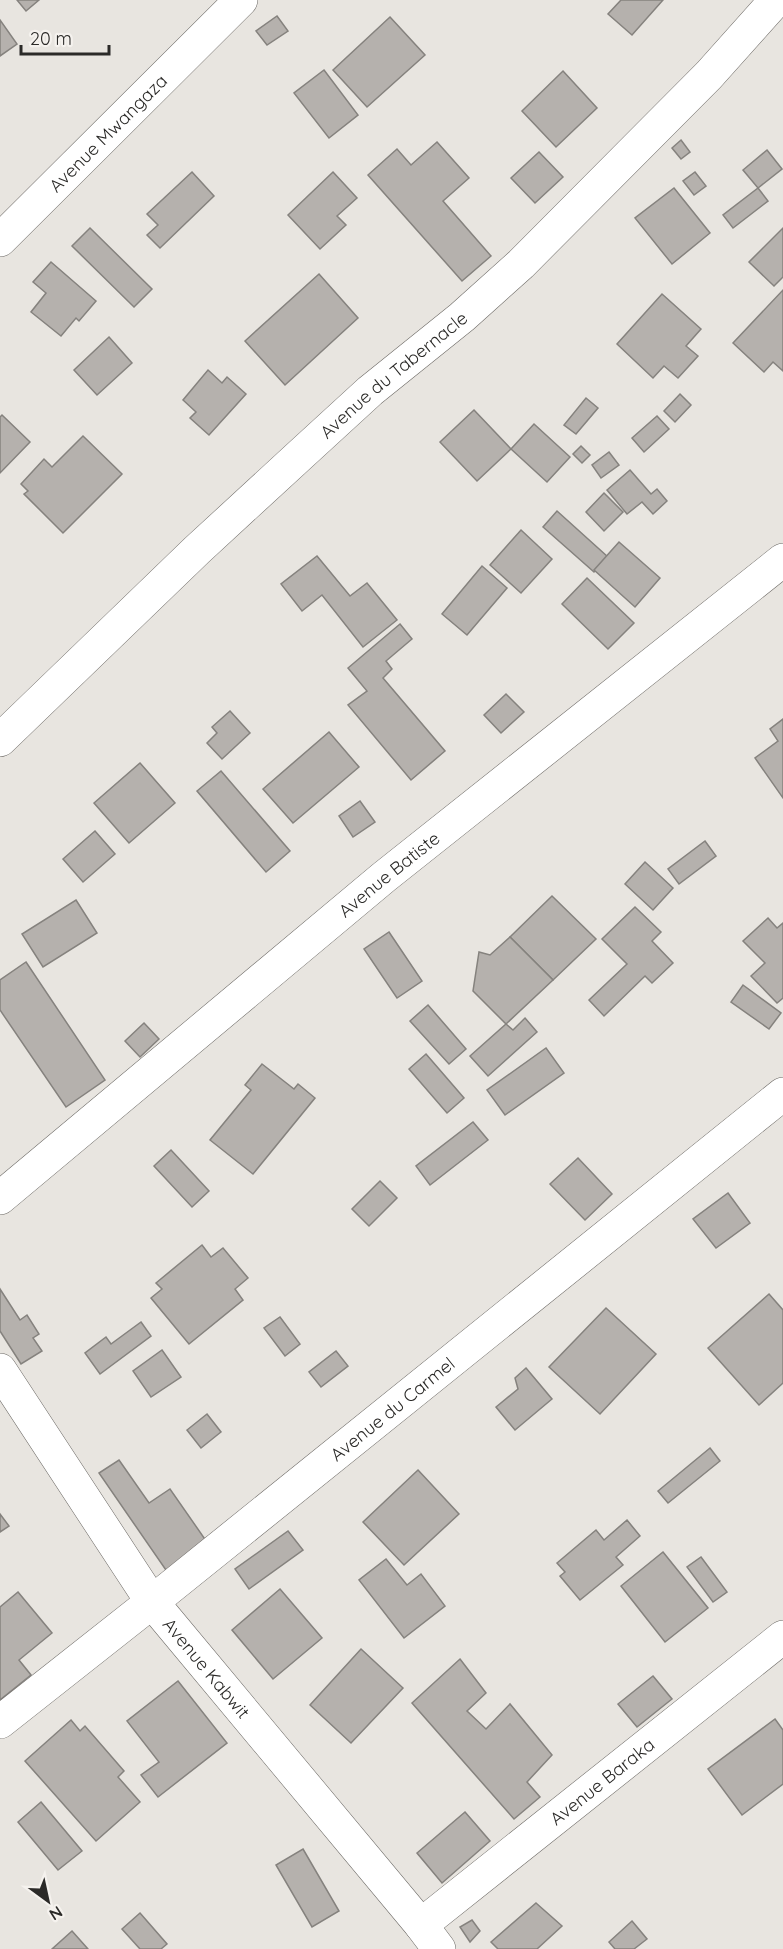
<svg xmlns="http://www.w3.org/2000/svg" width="783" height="1949" viewBox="0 0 783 1949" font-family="Quicksand,sans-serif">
  <rect width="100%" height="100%" fill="#e8e5e0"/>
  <g fill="#b5b1ad" stroke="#85827e" stroke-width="1.5">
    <polygon points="17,0 39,0 26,11"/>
    <polygon points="621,0 663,0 632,35 608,14"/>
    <polygon points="277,16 288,31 267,45 256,31"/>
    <polygon points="390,17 425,55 367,107 333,70"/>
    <polygon points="0,20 17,44 0,56"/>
    <polygon points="324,70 358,115 329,138 294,93"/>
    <polygon points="563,71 597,108 556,147 522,111"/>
    <polygon points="681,140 690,152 681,159 672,148"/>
    <polygon points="437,142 469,178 443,201 491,256 462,281 368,175 397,149 411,165"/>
    <polygon points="767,150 782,169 758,188 743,170"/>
    <polygon points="539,152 563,177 535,203 511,178"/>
    <polygon points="192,172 214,196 160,248 147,235 158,225 147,214"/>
    <polygon points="333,172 357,198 337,216 346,225 320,249 288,215"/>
    <polygon points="695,172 706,186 694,195 683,181"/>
    <polygon points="674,188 710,233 672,264 635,218"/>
    <polygon points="758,188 768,201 733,228 723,215"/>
    <polygon points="90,228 152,289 134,307 72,246"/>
    <polygon points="783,228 783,277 774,286 749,262"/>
    <polygon points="51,262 96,301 79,321 76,318 61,336 31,312 46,293 33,282"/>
    <polygon points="319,274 358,318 285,385 245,341"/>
    <polygon points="783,290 783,371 773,362 764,372 733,343"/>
    <polygon points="662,294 701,329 686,346 698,356 678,378 664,366 653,378 617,344"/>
    <polygon points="109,337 132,363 97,395 74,370"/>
    <polygon points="208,370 222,383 227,377 246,394 209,435 190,418 196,412 183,400"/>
    <polygon points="680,394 691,405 675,422 664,411"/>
    <polygon points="586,398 598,408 576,434 564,425"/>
    <polygon points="474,410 511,449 477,481 440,442"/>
    <polygon points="2,415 30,442 0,473 0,417"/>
    <polygon points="657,416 669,429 644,452 632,438"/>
    <polygon points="534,424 570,457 547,482 511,449"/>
    <polygon points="83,436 122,474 63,533 24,494 28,491 21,484 44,459 52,467"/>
    <polygon points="581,446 590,455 582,463 573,454"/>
    <polygon points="609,452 619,465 601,478 592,465"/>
    <polygon points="630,470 651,494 657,489 667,501 653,514 642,502 627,514 607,490"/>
    <polygon points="604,493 623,512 604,531 586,512"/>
    <polygon points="557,511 608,557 594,572 543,527"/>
    <polygon points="521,530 552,559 521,593 490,565"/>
    <polygon points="619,542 660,578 635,607 594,570"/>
    <polygon points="317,556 350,596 367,583 397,620 363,647 322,595 302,611 281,584"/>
    <polygon points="482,566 507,588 467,635 442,614"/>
    <polygon points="587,578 634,623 608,649 562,604"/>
    <polygon points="400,624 412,639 386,661 392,669 383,678 445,751 411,780 348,705 367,691 348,668"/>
    <polygon points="506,694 524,712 501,733 484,715"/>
    <polygon points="230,711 250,733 222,759 207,743 217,733 212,727"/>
    <polygon points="783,719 783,798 755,758 778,741 770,729"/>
    <polygon points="329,732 359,767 293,823 263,789"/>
    <polygon points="140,763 175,803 129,843 94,803"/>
    <polygon points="221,771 290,851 266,872 197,791"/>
    <polygon points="360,801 375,822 353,837 339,816"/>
    <polygon points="95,831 115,854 83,882 63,859"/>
    <polygon points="705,841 716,856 679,884 668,869"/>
    <polygon points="645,862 673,888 653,910 625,884"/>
    <polygon points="552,896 596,939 553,980 510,937"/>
    <polygon points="76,900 97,933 43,967 22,934"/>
    <polygon points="635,907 661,932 652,941 673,963 652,983 645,976 604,1016 589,1000 627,964 602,939"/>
    <polygon points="768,918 777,928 783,923 783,998 777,1003 751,976 765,963 743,941"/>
    <polygon points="389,932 422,981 397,998 364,949"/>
    <polygon points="510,937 553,980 506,1024 473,991 479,952 490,955"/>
    <polygon points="26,962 105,1080 66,1107 0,1010 0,980"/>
    <polygon points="743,985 781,1013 769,1029 731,1002"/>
    <polygon points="428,1005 466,1049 449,1064 410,1021"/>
    <polygon points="525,1018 537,1032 488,1076 470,1056 506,1024 513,1030"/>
    <polygon points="144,1023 159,1039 140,1057 125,1041"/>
    <polygon points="546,1048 564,1073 505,1115 487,1090"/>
    <polygon points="426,1054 464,1098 447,1113 409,1069"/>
    <polygon points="262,1064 294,1089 298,1084 315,1098 253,1174 210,1140 251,1090 245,1085"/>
    <polygon points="473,1122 488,1140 430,1185 416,1166"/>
    <polygon points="171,1150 209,1191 192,1207 154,1166"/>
    <polygon points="578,1158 612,1194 585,1220 550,1184"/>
    <polygon points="380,1181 397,1198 369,1226 352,1209"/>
    <polygon points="728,1193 750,1223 716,1248 693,1219"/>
    <polygon points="202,1245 211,1257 223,1248 248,1278 235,1289 243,1300 189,1344 151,1298 162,1289 156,1283"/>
    <polygon points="0,1289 20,1320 27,1315 39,1334 33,1338 42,1351 21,1364 0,1331"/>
    <polygon points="769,1294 783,1310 783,1383 759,1405 708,1348"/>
    <polygon points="606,1308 656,1354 600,1414 549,1367"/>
    <polygon points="280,1317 300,1344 285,1356 264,1328"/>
    <polygon points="141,1322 151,1336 100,1374 85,1353 106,1337 111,1344"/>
    <polygon points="162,1350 181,1377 151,1397 133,1371"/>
    <polygon points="336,1351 348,1366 321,1387 309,1372"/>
    <polygon points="526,1368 552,1399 515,1430 496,1407 518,1389 515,1378"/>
    <polygon points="207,1414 221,1432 201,1448 187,1430"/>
    <polygon points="710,1448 720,1461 668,1503 658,1491"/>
    <polygon points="119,1460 149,1503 170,1489 209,1545 168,1573 99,1473"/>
    <polygon points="418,1470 459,1514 404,1565 363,1522"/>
    <polygon points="0,1514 9,1526 0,1532"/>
    <polygon points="627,1520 640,1536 616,1557 623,1565 580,1600 560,1576 565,1572 557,1563 596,1530 604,1540"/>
    <polygon points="288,1531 303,1550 249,1589 235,1569"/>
    <polygon points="663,1552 708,1608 665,1642 621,1586"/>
    <polygon points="701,1557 727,1592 713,1602 687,1567"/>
    <polygon points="386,1559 407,1585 421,1574 445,1606 404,1638 359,1580"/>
    <polygon points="280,1589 322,1638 273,1679 232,1630"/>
    <polygon points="18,1592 52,1633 19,1660 31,1675 0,1700 0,1607"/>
    <polygon points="361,1649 403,1688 351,1743 310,1705"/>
    <polygon points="460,1659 486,1693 467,1711 486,1729 510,1704 552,1755 527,1782 540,1797 514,1819 412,1703"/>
    <polygon points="653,1676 672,1699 637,1727 618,1704"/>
    <polygon points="178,1681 227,1743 158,1797 141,1775 159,1762 127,1721"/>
    <polygon points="775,1719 783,1730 783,1784 742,1815 708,1769"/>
    <polygon points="71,1720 80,1731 85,1726 124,1771 118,1777 140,1802 96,1841 25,1761"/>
    <polygon points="41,1802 82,1851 58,1870 18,1822"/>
    <polygon points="465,1812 490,1841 442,1883 417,1853"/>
    <polygon points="303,1849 339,1911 312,1927 276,1865"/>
    <polygon points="536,1903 562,1926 537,1949 498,1949 491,1942"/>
    <polygon points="140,1913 167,1944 161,1949 140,1949 122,1929"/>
    <polygon points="472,1920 480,1931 470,1942 460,1927"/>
    <polygon points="632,1921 647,1939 634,1949 615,1949 609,1942"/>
    <polygon points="72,1931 88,1949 52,1949"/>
  </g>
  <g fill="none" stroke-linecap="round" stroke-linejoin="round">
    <defs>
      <g id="minor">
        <path id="s1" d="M 0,240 L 241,0"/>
        <path id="s2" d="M 0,740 L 197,550 L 298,457 L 370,391 L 462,317 L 521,264 L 709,75 L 776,0"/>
        <path id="s3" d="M 0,1198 L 384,877 L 783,560"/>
        <path id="s4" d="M 0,1370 L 152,1602 L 421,1925 L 439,1949"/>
        <path id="s5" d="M 0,1722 L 152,1602 L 783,1094"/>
        <path id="s6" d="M 421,1925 L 783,1637"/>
      </g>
    </defs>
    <use href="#minor" stroke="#6c6965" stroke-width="34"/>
    <use href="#minor" stroke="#fff" stroke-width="33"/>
  </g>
  <g text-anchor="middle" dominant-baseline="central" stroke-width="6" stroke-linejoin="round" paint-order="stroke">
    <g font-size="18" fill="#2b2a28" stroke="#f5f2ee">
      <text stroke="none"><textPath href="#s1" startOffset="152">Avenue Mwangaza</textPath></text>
      <text stroke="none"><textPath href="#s2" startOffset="537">Avenue du Tabernacle</textPath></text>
      <text stroke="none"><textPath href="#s3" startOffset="506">Avenue Batiste</textPath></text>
      <text stroke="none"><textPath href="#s5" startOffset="502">Avenue du Carmel</textPath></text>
      <text stroke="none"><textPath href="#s4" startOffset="363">Avenue Kabwit</textPath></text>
      <text stroke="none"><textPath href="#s6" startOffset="231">Avenue Baraka</textPath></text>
    </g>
  </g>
  <g transform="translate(48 1901) rotate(147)" stroke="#f5f2ee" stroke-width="4.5" paint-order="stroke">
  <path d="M0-4.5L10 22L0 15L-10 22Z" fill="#2b2a28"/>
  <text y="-9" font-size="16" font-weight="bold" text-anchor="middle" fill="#2b2a28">N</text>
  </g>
  <path d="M21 45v9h88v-9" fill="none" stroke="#2b2a28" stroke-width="3"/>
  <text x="30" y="45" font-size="18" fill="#2b2a28" stroke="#f5f2ee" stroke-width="4.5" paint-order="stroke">20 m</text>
</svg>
